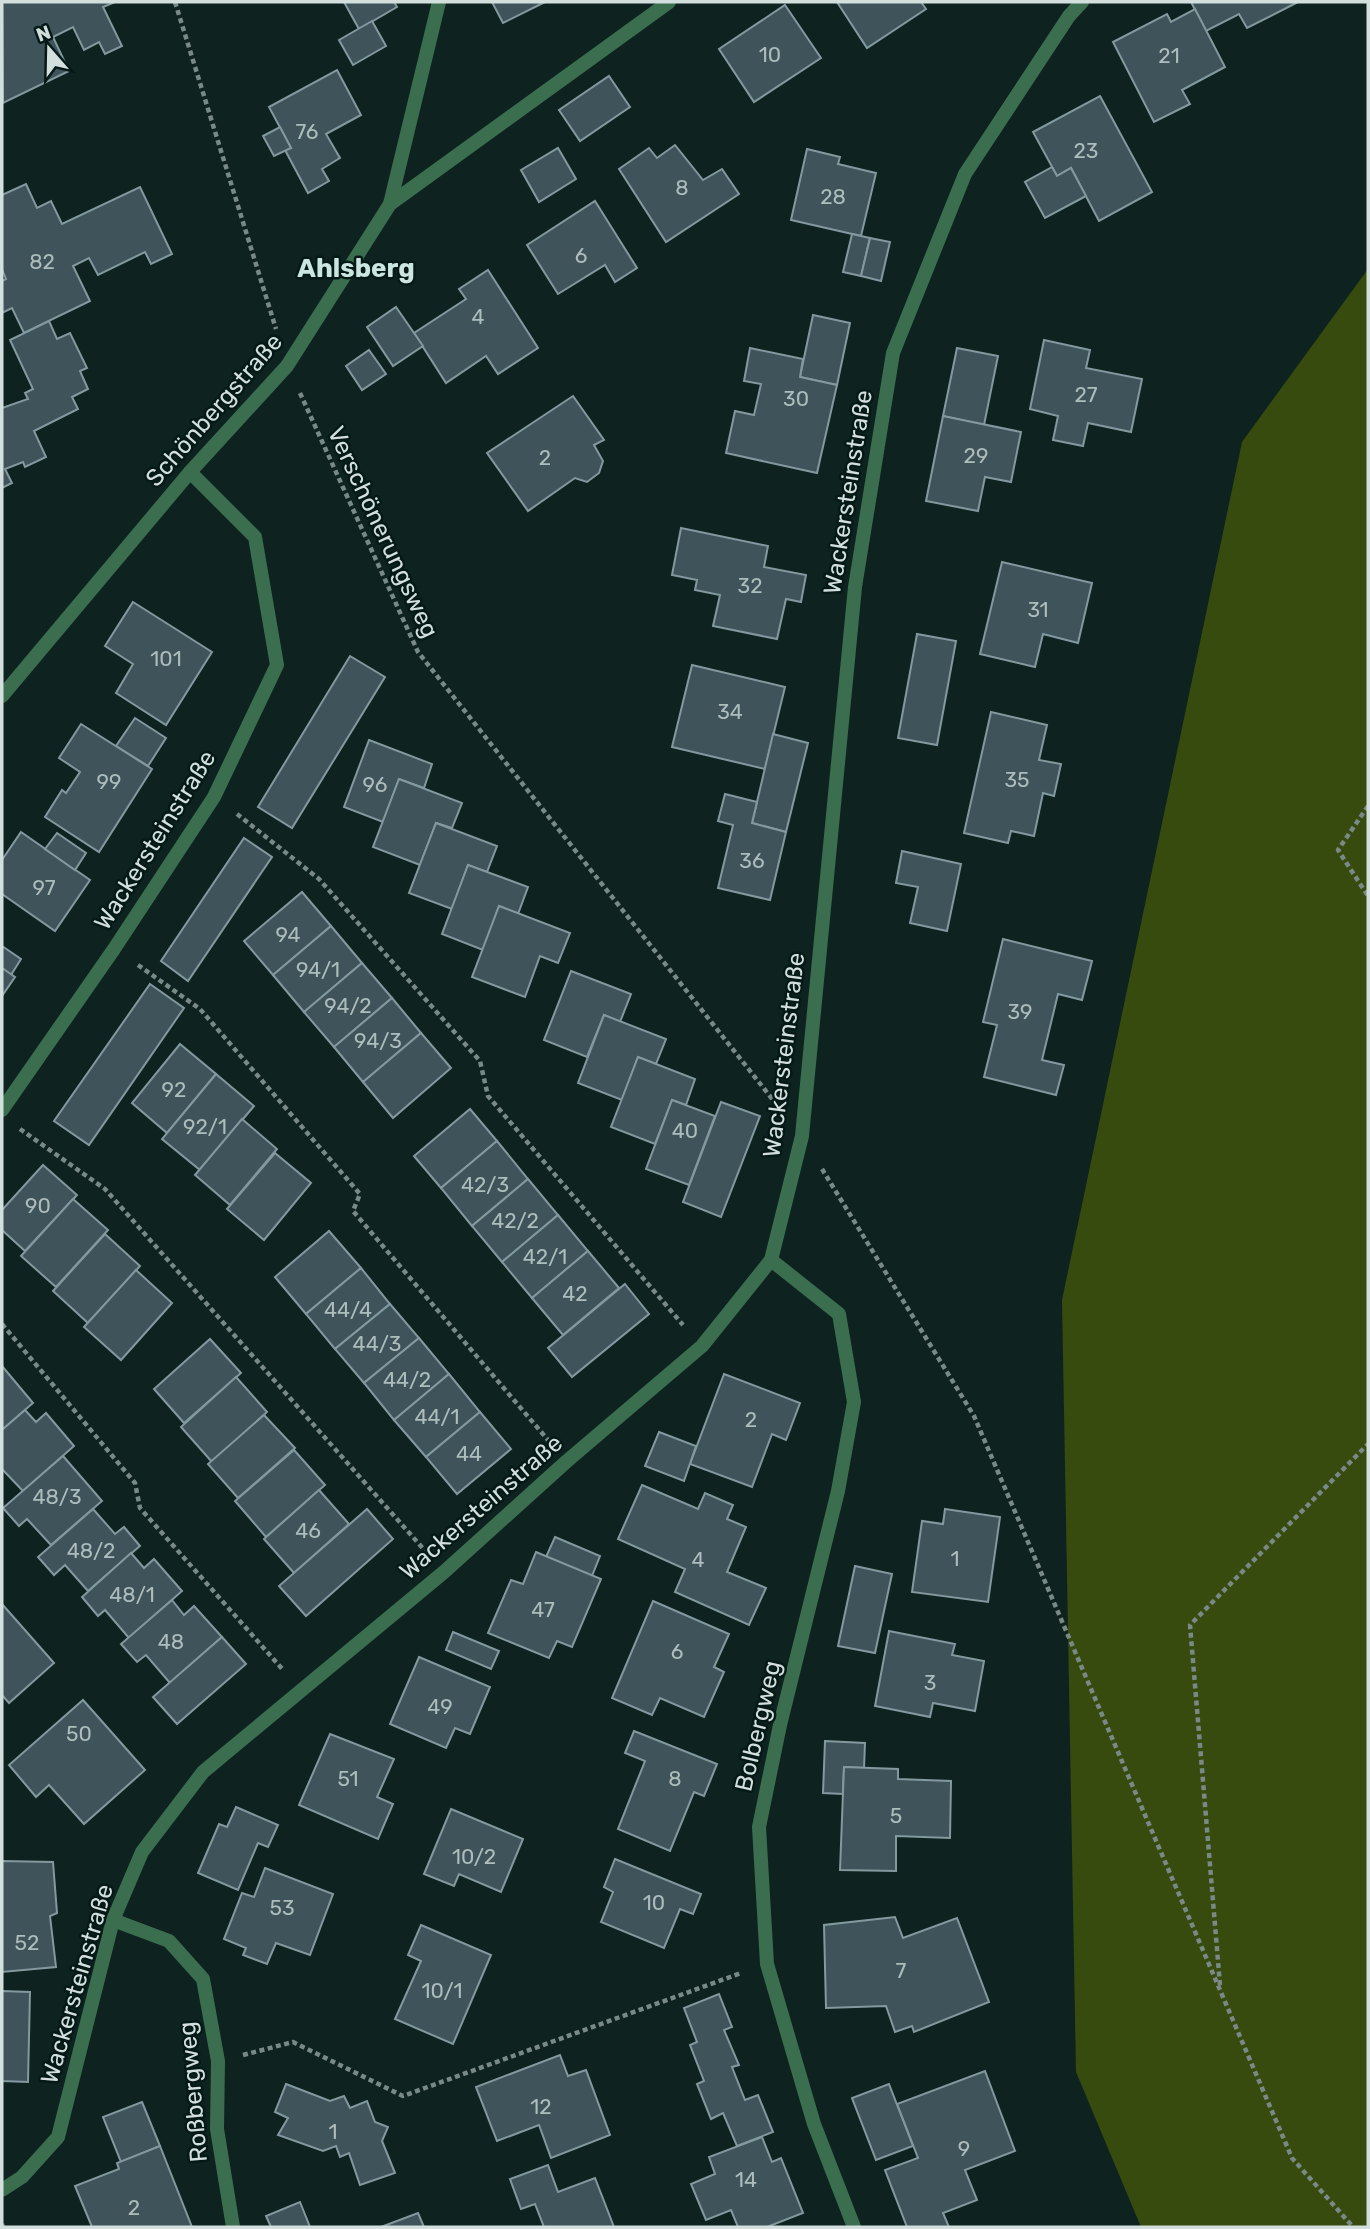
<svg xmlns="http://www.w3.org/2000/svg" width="1370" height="2229" viewBox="0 0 1370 2229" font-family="Rubik,sans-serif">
  <rect width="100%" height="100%" fill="#0e2320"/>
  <polygon fill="#374b0f" points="1368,269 1368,2227 1141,2227 1076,2072 1062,1300 1242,442"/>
  <g fill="#3f545a" stroke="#82999f" stroke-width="2">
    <polygon points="2,2 115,2 103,7 122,46 105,54 99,42 84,50 73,27 53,37 69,71 3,103"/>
    <polygon points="344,2 394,2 397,7 359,29"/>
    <polygon points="492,2 545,2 503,23"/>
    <polygon points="837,2 921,2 926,9 867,48"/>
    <polygon points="1191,2 1298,2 1247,28 1239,14 1206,31"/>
    <polygon points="785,5 821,58 754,102 719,49"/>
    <polygon points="1195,9 1225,67 1182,90 1190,104 1154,122 1113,42 1167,14 1171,22"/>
    <polygon points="372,21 386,46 353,65 339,40"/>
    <polygon points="337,70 361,115 326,134 340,158 322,169 329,181 308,193 285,150 291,148 269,107"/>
    <polygon points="609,76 630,107 580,141 559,110"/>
    <polygon points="1100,96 1152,192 1099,221 1071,168 1057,176 1033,132"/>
    <polygon points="280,127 291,148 274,156 263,136"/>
    <polygon points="675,145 703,180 722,169 739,194 666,242 619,169 649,148 657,158"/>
    <polygon points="558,148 576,179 539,202 521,170"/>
    <polygon points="807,149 840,157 838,164 876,173 861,236 791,220"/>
    <polygon points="1052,167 1057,176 1071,168 1086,196 1045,218 1025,182"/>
    <polygon points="26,184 37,208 51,201 62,224 140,187 172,254 151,264 145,252 98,275 89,258 73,266 90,301 24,333 12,308 2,313 2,281 6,279 2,269 2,195"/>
    <polygon points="595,201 637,268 615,282 605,265 558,294 527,245"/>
    <polygon points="852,234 870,238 861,276 843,272"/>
    <polygon points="870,238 890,242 881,281 861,276"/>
    <polygon points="488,270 538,348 498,374 486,356 446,383 414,333 466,299 459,289"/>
    <polygon points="396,307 423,346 393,366 367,327"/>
    <polygon points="813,315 850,323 837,385 800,377"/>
    <polygon points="49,321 57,339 70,333 87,368 80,371 88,389 72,397 78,409 34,431 46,457 25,467 23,462 5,469 12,483 2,488 2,408 28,399 25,393 33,389 10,340"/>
    <polygon points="1044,340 1090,350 1086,368 1142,379 1131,432 1088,423 1083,446 1053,440 1058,416 1030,409"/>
    <polygon points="750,348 803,359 800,377 837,385 817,473 726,453 735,411 754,415 761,384 744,381"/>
    <polygon points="957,348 998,356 984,425 943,416"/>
    <polygon points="369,350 386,374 362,390 346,366"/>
    <polygon points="573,396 604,440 594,445 603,461 599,473 587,482 575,478 528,511 487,453"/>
    <polygon points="943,416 1021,432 1011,482 985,477 978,511 926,501"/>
    <polygon points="681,528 768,546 764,567 806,575 801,602 786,599 777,639 713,626 720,595 695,590 697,580 672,575"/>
    <polygon points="1002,562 1092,583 1078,643 1043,634 1035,667 980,654"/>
    <polygon points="133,602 212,652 166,725 116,693 133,664 105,646"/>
    <polygon points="917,634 956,641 937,745 898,738"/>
    <polygon points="350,656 385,677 292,828 258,807"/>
    <polygon points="692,665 785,687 765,769 672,747"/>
    <polygon points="991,712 1047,725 1039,760 1061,764 1054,796 1043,793 1034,836 1011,831 1008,843 964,833"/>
    <polygon points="135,718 166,738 148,766 116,746"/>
    <polygon points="81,724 152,769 99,852 45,817 62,790 66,793 80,772 59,758"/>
    <polygon points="773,734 808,743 786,832 752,823"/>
    <polygon points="369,740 432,764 424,788 399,779 383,822 344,807"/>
    <polygon points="399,779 462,803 452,828 436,823 420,865 373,847"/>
    <polygon points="725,794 757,802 752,823 786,832 770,900 718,888 733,825 718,821"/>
    <polygon points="436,823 497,846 487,872 468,865 452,909 409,893"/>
    <polygon points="21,832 90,880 55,931 2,894 2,860"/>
    <polygon points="57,833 86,853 75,870 45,849"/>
    <polygon points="244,838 272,857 188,981 161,961"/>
    <polygon points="902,851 961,864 947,931 910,923 918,887 896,883"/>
    <polygon points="468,865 528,887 518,914 499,906 483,950 442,934"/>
    <polygon points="302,892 331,926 273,975 244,941"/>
    <polygon points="499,906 570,933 558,963 540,956 525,997 472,977"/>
    <polygon points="331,926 362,963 304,1012 273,975"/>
    <polygon points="1003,939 1092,961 1082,1000 1058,994 1042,1060 1064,1065 1056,1095 984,1077 997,1025 983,1022"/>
    <polygon points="2,946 21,959 11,975 2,968"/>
    <polygon points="362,963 392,998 334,1047 304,1012"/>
    <polygon points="2,968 15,977 2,996"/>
    <polygon points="571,971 631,994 620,1022 604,1015 587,1057 544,1040"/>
    <polygon points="150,984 184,1008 89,1145 54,1121"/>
    <polygon points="392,998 421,1033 363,1082 334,1047"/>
    <polygon points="604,1015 666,1039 656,1064 638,1057 622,1100 578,1083"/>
    <polygon points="421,1033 451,1068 393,1118 363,1082"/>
    <polygon points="180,1044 216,1074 167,1133 132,1103"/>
    <polygon points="638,1057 695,1079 686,1105 672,1100 655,1144 611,1127"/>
    <polygon points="216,1074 254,1106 200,1170 162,1139"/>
    <polygon points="672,1100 715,1116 689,1185 646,1169"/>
    <polygon points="721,1102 760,1116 721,1217 683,1202"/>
    <polygon points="470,1109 497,1141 441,1188 414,1156"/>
    <polygon points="242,1119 277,1149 230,1205 195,1175"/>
    <polygon points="497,1141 528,1179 472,1226 441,1188"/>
    <polygon points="275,1153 311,1183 264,1240 227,1209"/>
    <polygon points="43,1165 77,1195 25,1251 2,1230 2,1210"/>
    <polygon points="528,1179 558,1215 502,1262 472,1226"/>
    <polygon points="73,1199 108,1230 56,1287 21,1256"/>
    <polygon points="558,1215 588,1251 532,1298 502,1262"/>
    <polygon points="329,1231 361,1268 306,1314 275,1277"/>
    <polygon points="105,1234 140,1266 88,1323 53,1291"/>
    <polygon points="588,1251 619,1288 563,1335 532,1298"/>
    <polygon points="361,1268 390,1304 335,1349 306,1314"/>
    <polygon points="136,1270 172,1303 121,1360 84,1327"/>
    <polygon points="625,1284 649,1314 572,1377 548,1348"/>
    <polygon points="390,1304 419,1338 364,1383 335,1349"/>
    <polygon points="419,1338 449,1374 394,1420 364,1383"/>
    <polygon points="210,1339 241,1373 184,1423 154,1389"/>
    <polygon points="2,1366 33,1403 2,1430"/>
    <polygon points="449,1374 480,1412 426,1457 394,1420"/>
    <polygon points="724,1374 800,1403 786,1440 772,1434 752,1487 690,1464"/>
    <polygon points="236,1377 267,1412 212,1462 181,1427"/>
    <polygon points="25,1410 36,1422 46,1413 74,1446 23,1491 2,1469 2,1430"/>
    <polygon points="480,1412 511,1449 457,1494 426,1457"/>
    <polygon points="264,1415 295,1448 238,1498 208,1464"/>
    <polygon points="659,1432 696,1446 684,1481 645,1466"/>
    <polygon points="294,1450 325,1485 266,1537 235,1501"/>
    <polygon points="63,1456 102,1501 51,1545 27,1519 19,1526 3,1508"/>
    <polygon points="642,1485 698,1509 705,1493 733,1505 727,1519 746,1527 727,1572 766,1588 749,1625 675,1592 685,1569 618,1539"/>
    <polygon points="319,1490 349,1524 294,1573 264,1539"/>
    <polygon points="93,1509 115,1534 124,1527 140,1546 88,1591 65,1565 54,1575 38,1557"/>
    <polygon points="367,1509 393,1539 306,1616 279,1586"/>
    <polygon points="945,1509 1000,1517 988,1602 912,1592 922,1521 943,1524"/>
    <polygon points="555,1537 600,1556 592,1576 546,1557"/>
    <polygon points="536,1552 601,1579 572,1647 557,1641 549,1658 488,1633 511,1580 523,1584"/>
    <polygon points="131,1553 144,1568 154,1559 182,1591 129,1638 105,1610 98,1616 82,1597"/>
    <polygon points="855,1566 892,1574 875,1653 838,1646"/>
    <polygon points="172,1600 184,1615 194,1606 222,1637 170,1683 146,1655 137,1662 121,1644"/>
    <polygon points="653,1601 729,1634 714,1667 724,1672 704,1717 660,1698 652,1715 612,1698"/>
    <polygon points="2,1604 54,1663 9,1703 2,1695"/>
    <polygon points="889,1631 955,1644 952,1655 984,1661 975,1711 933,1703 930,1717 875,1706"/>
    <polygon points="453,1632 499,1651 491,1669 446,1650"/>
    <polygon points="222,1637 246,1664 177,1724 153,1697"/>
    <polygon points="419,1657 490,1687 470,1734 455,1728 446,1748 390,1724"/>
    <polygon points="83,1700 145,1770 84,1824 49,1785 36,1797 9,1765"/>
    <polygon points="634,1731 717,1764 704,1796 694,1792 670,1851 618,1829 645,1761 625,1753"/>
    <polygon points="330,1734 394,1759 377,1797 393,1804 378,1839 299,1805"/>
    <polygon points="825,1741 865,1743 864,1768 844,1767 843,1794 823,1793"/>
    <polygon points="844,1767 898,1769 898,1779 951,1781 950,1838 896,1836 896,1871 840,1870"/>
    <polygon points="236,1807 278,1825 268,1847 258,1843 238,1890 198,1873 219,1824 227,1827"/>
    <polygon points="451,1809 523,1839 501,1892 459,1874 454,1886 424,1874"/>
    <polygon points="615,1859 701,1894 693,1914 680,1909 664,1948 601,1922 613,1892 604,1887"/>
    <polygon points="2,1861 53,1862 57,1913 50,1916 56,1967 2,1972"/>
    <polygon points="265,1868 333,1894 310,1955 276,1943 267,1964 243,1955 246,1948 224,1939 242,1893 254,1897"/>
    <polygon points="895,1917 903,1938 957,1918 989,2002 914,2032 912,2026 895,2032 886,2006 826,2008 824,1925"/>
    <polygon points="421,1925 491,1955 453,2044 395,2019 421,1961 408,1955"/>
    <polygon points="2,1991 30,1992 28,2082 2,2081"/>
    <polygon points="719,1994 732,2027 724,2030 739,2065 732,2067 745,2100 758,2095 773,2132 737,2146 723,2113 711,2119 697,2084 704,2081 690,2045 697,2042 684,2008"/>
    <polygon points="560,2055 568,2076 586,2070 610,2135 551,2158 539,2125 497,2141 476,2087"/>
    <polygon points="985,2071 1015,2151 965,2170 977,2200 943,2213 949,2227 907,2227 885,2170 918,2158 897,2104"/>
    <polygon points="286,2084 330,2101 344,2096 350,2108 367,2101 375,2122 388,2127 382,2141 395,2173 360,2185 349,2153 340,2157 336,2146 323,2151 278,2135 288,2118 275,2112"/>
    <polygon points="889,2084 913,2146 876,2160 852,2098"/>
    <polygon points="142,2102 160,2146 121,2162 103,2117"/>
    <polygon points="762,2137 772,2162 781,2158 803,2213 767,2227 738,2227 731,2210 706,2220 691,2184 715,2174 709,2157"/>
    <polygon points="160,2146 192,2227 92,2227 75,2186 119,2169 117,2163"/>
    <polygon points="548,2165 558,2192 595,2178 614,2227 544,2227 535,2204 521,2209 510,2179"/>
    <polygon points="300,2202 310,2227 271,2227 266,2216"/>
    <polygon points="418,2213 424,2227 381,2227"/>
  </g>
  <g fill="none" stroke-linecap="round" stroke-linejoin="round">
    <g stroke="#788986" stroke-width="4.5" stroke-dasharray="5 3.5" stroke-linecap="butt">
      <polyline points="175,2 276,329"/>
      <polyline points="300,393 418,652 777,1105"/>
      <polyline points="1368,806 1338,850 1368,896"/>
      <polyline points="237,814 319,879 480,1061 488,1096 683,1325"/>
      <polyline points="138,965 200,1009 360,1194 353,1211 548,1440"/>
      <polyline points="20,1129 105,1189 427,1553"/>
      <polyline points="822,1169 974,1416 1292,2158 1353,2227"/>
      <polyline points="2,1324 135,1483 140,1508 284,1671"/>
      <polyline points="1220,1985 1190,1625 1368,1444"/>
      <polyline points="243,2055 293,2042 403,2096 741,1973"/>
      <polyline points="2,2224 3,2227"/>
    </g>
    <g stroke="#3b6e4f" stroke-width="14">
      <polyline points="390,204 669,2"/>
      <polyline points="2,696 190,472 287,366 390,204 439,2"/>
      <polyline points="2,1110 114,949 214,797 277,665 255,537 190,472"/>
      <polyline points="771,1260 839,1314 854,1402 838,1491 780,1725 759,1827 767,1964 814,2124 854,2227"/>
      <polyline points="113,1920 169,1941 203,1979 218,2061 217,2129 233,2227"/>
      <polyline points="2,2190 22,2177 58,2137 113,1920 142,1852 203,1772 444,1572 567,1461 702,1346 771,1260 802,1136 855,587 893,353 965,174 1069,16 1082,2"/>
    </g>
  </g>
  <g text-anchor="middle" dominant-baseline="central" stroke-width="5" stroke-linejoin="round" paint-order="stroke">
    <g font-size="21" fill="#adbcbc">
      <text x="770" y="54">10</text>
      <text x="1169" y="55">21</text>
      <text x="307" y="131">76</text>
      <text x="1086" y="150">23</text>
      <text x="682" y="187">8</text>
      <text x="833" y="196">28</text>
      <text x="581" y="255">6</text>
      <text x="42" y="261">82</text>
      <text x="478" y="316">4</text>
      <text x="1086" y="394">27</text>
      <text x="796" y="398">30</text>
      <text x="976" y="455">29</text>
      <text x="545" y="457">2</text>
      <text x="750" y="585">32</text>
      <text x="1038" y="609">31</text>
      <text x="166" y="658">101</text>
      <text x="730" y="711">34</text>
      <text x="1017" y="779">35</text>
      <text x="109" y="781">99</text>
      <text x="375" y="784">96</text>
      <text x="752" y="860">36</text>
      <text x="44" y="887">97</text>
      <text x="288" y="934">94</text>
      <text x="318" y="969">94/1</text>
      <text x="348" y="1005">94/2</text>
      <text x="1020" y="1011">39</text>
      <text x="378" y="1040">94/3</text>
      <text x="174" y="1089">92</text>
      <text x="205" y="1126">92/1</text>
      <text x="685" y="1130">40</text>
      <text x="485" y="1184">42/3</text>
      <text x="38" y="1205">90</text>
      <text x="515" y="1220">42/2</text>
      <text x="545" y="1256">42/1</text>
      <text x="575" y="1293">42</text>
      <text x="348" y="1309">44/4</text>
      <text x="377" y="1343">44/3</text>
      <text x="407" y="1379">44/2</text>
      <text x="437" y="1416">44/1</text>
      <text x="751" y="1419">2</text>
      <text x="469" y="1453">44</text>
      <text x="57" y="1496">48/3</text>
      <text x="308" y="1530">46</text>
      <text x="91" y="1550">48/2</text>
      <text x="955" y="1558">1</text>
      <text x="698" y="1559">4</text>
      <text x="132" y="1594">48/1</text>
      <text x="543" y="1609">47</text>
      <text x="171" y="1641">48</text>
      <text x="677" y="1651">6</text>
      <text x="930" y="1682">3</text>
      <text x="440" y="1706">49</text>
      <text x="79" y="1733">50</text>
      <text x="348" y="1778">51</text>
      <text x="675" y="1778">8</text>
      <text x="896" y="1815">5</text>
      <text x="474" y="1856">10/2</text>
      <text x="654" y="1902">10</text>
      <text x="282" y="1907">53</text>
      <text x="27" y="1942">52</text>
      <text x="901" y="1970">7</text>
      <text x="442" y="1990">10/1</text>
      <text x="541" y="2106">12</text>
      <text x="333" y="2131">1</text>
      <text x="964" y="2148">9</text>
      <text x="746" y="2179">14</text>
      <text x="134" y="2207">2</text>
    </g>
    <g font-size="24" fill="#d2dfdd" stroke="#051a17">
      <text transform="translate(214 410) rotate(-49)">Schönbergstraße</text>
      <text transform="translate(848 492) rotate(-81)">Wackersteinstraße</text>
      <text transform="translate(383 532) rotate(65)">Verschönerungsweg</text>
      <text transform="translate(155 840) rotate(-58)">Wackersteinstraße</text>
      <text transform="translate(784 1055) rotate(-83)">Wackersteinstraße</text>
      <text transform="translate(481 1507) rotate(-41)">Wackersteinstraße</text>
      <text transform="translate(758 1726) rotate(-77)">Bolbergweg</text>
      <text transform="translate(77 1984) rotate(-74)">Wackersteinstraße</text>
      <text transform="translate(193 2092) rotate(-95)">Roßbergweg</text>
    </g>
    <g font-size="26" font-weight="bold" fill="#cbe5e1" stroke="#051a17">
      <text x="356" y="268">Ahlsberg</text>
    </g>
  </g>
  <rect width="1370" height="2229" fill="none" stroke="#d2dfdd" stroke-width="7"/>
  <g transform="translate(49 49) rotate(340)" stroke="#051a17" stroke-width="5" paint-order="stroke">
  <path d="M0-5L12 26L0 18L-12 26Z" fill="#d2dfdd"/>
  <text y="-10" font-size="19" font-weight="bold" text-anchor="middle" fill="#d2dfdd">N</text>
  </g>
</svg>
